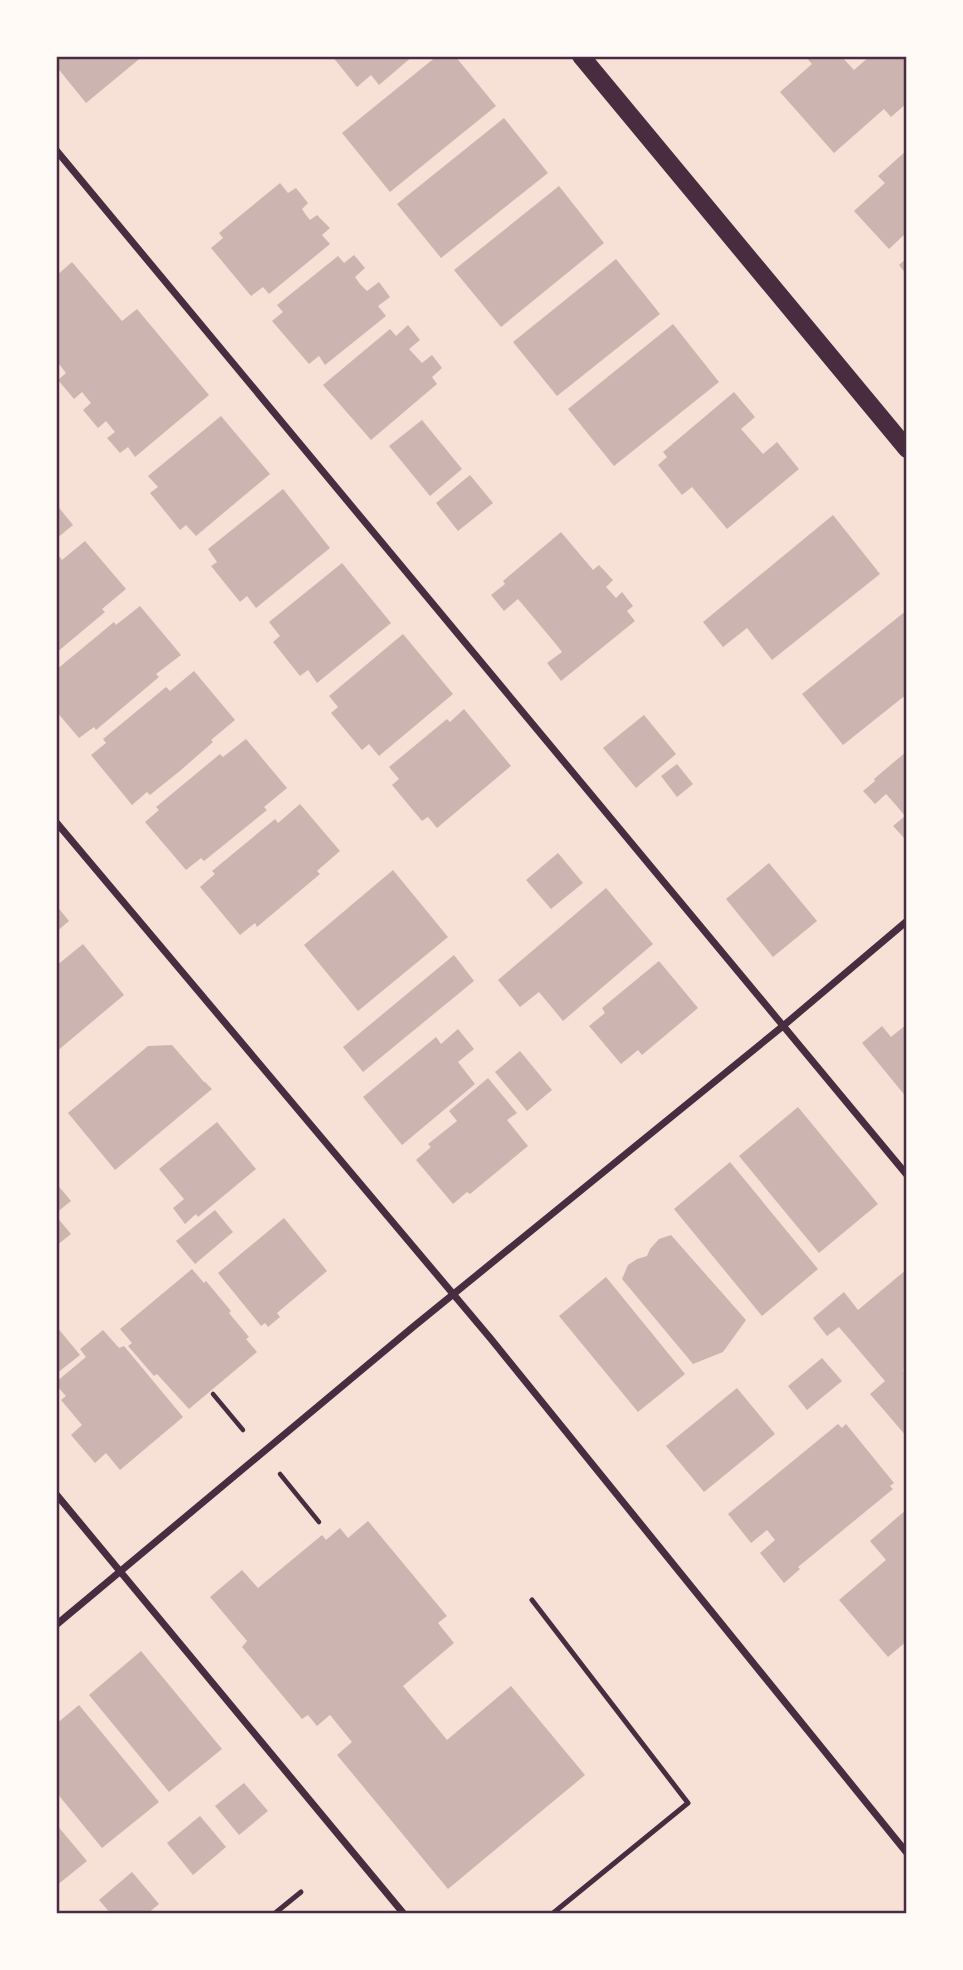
<svg xmlns="http://www.w3.org/2000/svg" width="963" height="1970" viewBox="0 0 963 1970" font-family="'IBM Plex Serif',serif">
  <rect width="100%" height="100%" fill="#f7e1d7"/>
  <g fill="#ccb4b1">
    <polygon points="56,56 143,56 86,103 56,66"/>
    <polygon points="332,56 413,56 379,85 371,75 357,87"/>
    <polygon points="437,56 455,56 496,106 390,192 342,133"/>
    <polygon points="805,56 841,56 854,70 870,56 907,56 907,93 905,95 907,97 907,103 891,117 884,109 834,153 780,92 812,64"/>
    <polygon points="504,118 548,173 441,258 397,204"/>
    <polygon points="907,150 907,236 905,234 889,249 854,211 885,183 878,176"/>
    <polygon points="280,183 288,193 296,188 308,203 302,209 306,215 310,220 317,215 330,228 322,235 330,244 269,294 263,287 251,296 211,248 223,238 219,233"/>
    <polygon points="559,186 604,243 501,327 454,270"/>
    <polygon points="354,255 365,268 355,277 360,284 367,291 379,282 390,297 378,306 386,316 325,365 319,356 309,364 272,321 283,312 277,305 338,256 344,263"/>
    <polygon points="907,258 907,275 899,265"/>
    <polygon points="616,259 660,314 557,396 513,342"/>
    <polygon points="72,262 122,321 137,309 209,395 135,457 128,447 120,453 107,438 115,432 106,421 98,428 83,410 91,403 82,392 74,399 58,380 66,373 59,364 56,366 56,276"/>
    <polygon points="673,324 719,382 614,466 568,409"/>
    <polygon points="408,325 420,340 409,349 422,363 432,355 442,368 432,377 437,384 371,440 323,385 390,329 396,336"/>
    <polygon points="734,392 755,417 741,429 763,454 777,442 799,469 727,529 692,487 682,495 658,465 667,457 663,452"/>
    <polygon points="221,416 270,474 196,536 186,525 180,530 150,493 158,487 148,476"/>
    <polygon points="422,420 462,469 430,496 389,446"/>
    <polygon points="470,475 493,503 458,531 436,503"/>
    <polygon points="283,489 330,548 256,608 247,596 240,602 211,566 217,562 208,549"/>
    <polygon points="56,504 73,525 56,539"/>
    <polygon points="833,515 880,574 772,660 747,628 723,647 703,622"/>
    <polygon points="561,532 593,570 599,565 613,580 606,587 616,598 622,592 633,606 627,611 635,621 561,681 547,663 562,652 555,643 518,599 504,611 491,595 505,584 503,581"/>
    <polygon points="85,541 126,589 102,609 105,612 56,653 56,559 59,556 62,560"/>
    <polygon points="342,563 391,623 317,683 308,670 300,676 273,642 280,636 269,622"/>
    <polygon points="140,606 181,655 156,674 159,677 96,730 94,727 79,738 56,711 56,670 114,622 116,625"/>
    <polygon points="907,610 907,694 843,745 802,694"/>
    <polygon points="403,634 453,694 379,756 369,744 362,750 331,713 338,707 329,696"/>
    <polygon points="194,671 235,720 211,740 213,742 181,770 150,795 147,792 132,805 91,755 106,743 103,739 166,687 170,691"/>
    <polygon points="464,709 511,766 437,828 428,817 422,821 392,785 399,779 389,767 447,719 450,722"/>
    <polygon points="644,715 676,754 636,788 603,748"/>
    <polygon points="246,739 287,788 264,807 267,810 204,861 201,858 186,870 145,822 159,810 156,807 220,754 223,757"/>
    <polygon points="907,751 907,838 905,839 893,826 905,816 895,804 886,794 875,804 863,791 875,781 874,779"/>
    <polygon points="677,764 693,784 677,797 661,776"/>
    <polygon points="300,804 340,851 317,871 320,874 257,927 255,923 240,935 200,887 215,874 212,871 275,819 278,823"/>
    <polygon points="558,853 583,883 551,909 526,880"/>
    <polygon points="769,863 817,921 773,957 726,899"/>
    <polygon points="393,870 448,937 358,1011 304,945"/>
    <polygon points="606,888 653,944 563,1021 539,992 520,1007 498,980"/>
    <polygon points="56,905 69,921 56,932"/>
    <polygon points="83,944 124,995 56,1052 56,966"/>
    <polygon points="454,955 474,981 363,1072 343,1047"/>
    <polygon points="659,961 698,1008 642,1055 638,1050 621,1064 589,1026 605,1013 602,1008"/>
    <polygon points="907,1024 907,1098 862,1043 882,1026 891,1037"/>
    <polygon points="458,1029 474,1049 458,1062 475,1084 402,1145 363,1097 436,1037 441,1044"/>
    <polygon points="172,1045 204,1082 205,1082 212,1089 115,1170 68,1113 148,1046"/>
    <polygon points="520,1051 552,1090 527,1111 495,1072"/>
    <polygon points="488,1078 517,1113 507,1120 528,1146 470,1194 467,1192 453,1204 416,1160 431,1147 428,1144 457,1121 449,1111"/>
    <polygon points="798,1107 878,1204 819,1253 739,1156"/>
    <polygon points="217,1122 256,1169 198,1217 196,1214 185,1224 173,1208 184,1199 159,1169"/>
    <polygon points="730,1162 818,1269 762,1316 674,1209"/>
    <polygon points="56,1183 71,1201 56,1213"/>
    <polygon points="215,1210 233,1232 195,1264 176,1241"/>
    <polygon points="56,1216 71,1234 56,1246"/>
    <polygon points="284,1218 327,1271 277,1313 280,1317 268,1327 265,1323 261,1326 218,1273"/>
    <polygon points="671,1235 746,1320 723,1352 693,1364 622,1279 628,1265 637,1259 647,1256 650,1249 659,1239"/>
    <polygon points="192,1269 204,1283 206,1281 231,1311 229,1313 249,1337 246,1339 257,1352 189,1409 157,1374 154,1376 128,1346 132,1343 120,1329"/>
    <polygon points="907,1269 907,1367 903,1370 907,1374 907,1437 870,1394 885,1381 839,1327 827,1336 813,1318 844,1292 858,1310"/>
    <polygon points="606,1277 685,1374 638,1412 559,1316"/>
    <polygon points="56,1326 80,1355 56,1374"/>
    <polygon points="103,1330 119,1348 124,1346 183,1417 120,1470 106,1453 95,1463 71,1435 82,1425 61,1400 66,1396 56,1385 56,1382 86,1357 80,1349"/>
    <polygon points="822,1358 842,1381 807,1410 788,1386"/>
    <polygon points="737,1388 775,1434 704,1492 666,1446"/>
    <polygon points="838,1424 842,1428 846,1424 894,1483 890,1486 893,1489 798,1567 800,1569 784,1583 760,1553 775,1540 767,1530 751,1543 728,1514"/>
    <polygon points="907,1509 907,1641 888,1657 839,1600 886,1560 870,1541"/>
    <polygon points="368,1521 447,1616 438,1623 454,1643 403,1686 447,1740 511,1686 585,1775 448,1889 337,1755 352,1742 330,1715 317,1726 308,1715 302,1719 242,1647 247,1641 210,1597 242,1570 258,1588 322,1535 326,1540 340,1528 348,1538"/>
    <polygon points="141,1651 222,1749 169,1792 89,1695"/>
    <polygon points="79,1705 159,1802 102,1848 56,1792 56,1724"/>
    <polygon points="244,1783 268,1811 239,1835 215,1806"/>
    <polygon points="200,1816 226,1847 193,1875 167,1843"/>
    <polygon points="56,1824 87,1861 56,1886"/>
    <polygon points="132,1872 159,1904 147,1914 111,1914 99,1900"/>
  </g>
  <g fill="none" stroke-linecap="round" stroke-linejoin="round">
    <g stroke="#4a2c40" stroke-width="4.5">
      <polyline points="213,1394 243,1430"/>
      <polyline points="280,1474 319,1522"/>
    </g>
    <g stroke="#4a2c40" stroke-width="5">
      <polyline points="532,1600 688,1803 552,1914"/>
      <polyline points="274,1914 301,1892"/>
    </g>
    <g stroke="#4a2c40" stroke-width="7">
      <polyline points="56,150 907,1175"/>
      <polyline points="56,822 491,1339 907,1853"/>
      <polyline points="56,1494 404,1914"/>
      <polyline points="56,1625 413,1327 783,1026 907,921"/>
    </g>
    <polyline stroke="#4a2c40" stroke-width="18" points="581,56 907,449"/>
  </g>
  <rect width="963" height="1970" fill="none" stroke="#fffaf5" stroke-width="116"/>
  <rect x="58" y="58" width="847" height="1854" fill="none" stroke="#4a2c40" stroke-width="2.5"/>
</svg>
